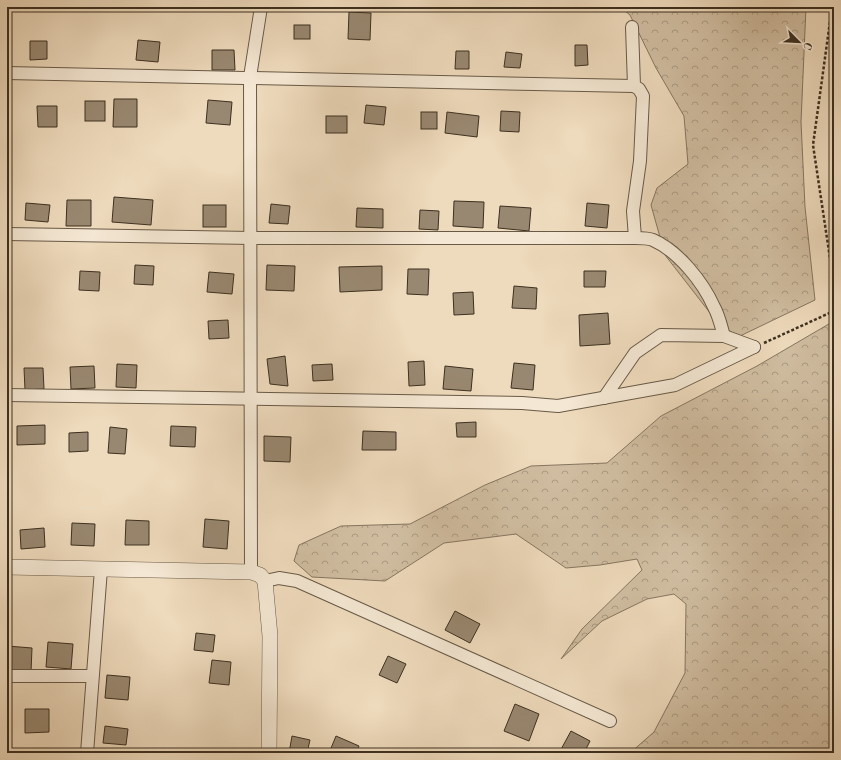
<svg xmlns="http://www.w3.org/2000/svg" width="841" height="760" viewBox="0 0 841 760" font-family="'Old Standard TT',serif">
  <defs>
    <pattern id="forest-crowns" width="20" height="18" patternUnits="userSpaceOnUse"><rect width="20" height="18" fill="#d0bda1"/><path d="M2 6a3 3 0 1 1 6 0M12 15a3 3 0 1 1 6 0" fill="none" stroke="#aa9a83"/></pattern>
  </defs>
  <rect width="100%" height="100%" fill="#eedabc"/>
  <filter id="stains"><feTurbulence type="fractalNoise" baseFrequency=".005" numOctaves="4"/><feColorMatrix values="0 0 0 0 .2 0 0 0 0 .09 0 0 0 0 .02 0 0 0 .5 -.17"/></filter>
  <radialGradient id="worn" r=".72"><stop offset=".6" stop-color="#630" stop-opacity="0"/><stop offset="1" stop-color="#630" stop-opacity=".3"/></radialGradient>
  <g fill="url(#forest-crowns)" stroke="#867660">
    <polygon points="620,7 806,7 801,122 805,207 815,300 740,336 721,327 665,255 651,205 657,188 688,164 684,116 656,68 630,15"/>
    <polygon points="834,321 834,753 630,753 654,732 685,673 686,604 674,594 647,599 602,621 561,659 582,629 642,570 637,559 600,565 566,568 516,534 444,543 385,581 312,577 294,561 299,545 341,526 410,524 485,485 531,466 607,463 661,416 757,366"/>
  </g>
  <g fill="#998871" stroke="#3d3020">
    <polygon points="349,12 371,13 370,40 348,39"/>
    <rect x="294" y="25" width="16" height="14"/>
    <polygon points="138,40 160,42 158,62 136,60"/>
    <polygon points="30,41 47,41 47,59 30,60"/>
    <polygon points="575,45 587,45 588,65 575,66"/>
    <polygon points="212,50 234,50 235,70 212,70"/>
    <polygon points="456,51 469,51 469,69 455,69"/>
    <polygon points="506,52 522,54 520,68 504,67"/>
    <polygon points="114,99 137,99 137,127 113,127"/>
    <polygon points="208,100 232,102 230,125 206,123"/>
    <rect x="85" y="101" width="20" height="20"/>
    <polygon points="366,105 386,107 384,125 364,123"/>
    <polygon points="37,106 57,106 57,127 38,127"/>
    <polygon points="501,111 520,112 519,132 500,131"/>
    <rect x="421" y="112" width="16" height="17"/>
    <polygon points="447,112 479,116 477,137 445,133"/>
    <rect x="326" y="116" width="21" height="17"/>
    <polygon points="114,197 153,200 151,225 112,222"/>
    <polygon points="67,200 91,200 91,226 66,226"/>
    <polygon points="454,201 484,202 483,228 453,226"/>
    <polygon points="26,203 50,205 48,222 25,220"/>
    <polygon points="587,203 609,205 607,228 585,226"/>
    <polygon points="271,204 290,206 288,224 269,223"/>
    <rect x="203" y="205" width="23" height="22"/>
    <polygon points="500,206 531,208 529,231 498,228"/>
    <polygon points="357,208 383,209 383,228 356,227"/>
    <polygon points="420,210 439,211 438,230 419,229"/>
    <polygon points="135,265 154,266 153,285 134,284"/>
    <polygon points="267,265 295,266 294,291 266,290"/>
    <polygon points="382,266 382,290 340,292 339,267"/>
    <polygon points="408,269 429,269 428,295 407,294"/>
    <polygon points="80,271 100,272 99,291 79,290"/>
    <polygon points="584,271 606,271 605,287 584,287"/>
    <polygon points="209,272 234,274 232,294 207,292"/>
    <polygon points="514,286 537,288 536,309 512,308"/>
    <polygon points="473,292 474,314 454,315 453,293"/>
    <polygon points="608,313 610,344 580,346 579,315"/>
    <polygon points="228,320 229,338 209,339 208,321"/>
    <polygon points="285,356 288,386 270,384 267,359"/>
    <polygon points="424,361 425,385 409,386 408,362"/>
    <polygon points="514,363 535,365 533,390 511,388"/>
    <polygon points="117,364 137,365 136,388 116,387"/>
    <polygon points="332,364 333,380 313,381 312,365"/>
    <polygon points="94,366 95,388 71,389 70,367"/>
    <polygon points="445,366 473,369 471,391 443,389"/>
    <polygon points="24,368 43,368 44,389 25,390"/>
    <polygon points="476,422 476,437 457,437 456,423"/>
    <polygon points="45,425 45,444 17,445 17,426"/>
    <polygon points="171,426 196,427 195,447 170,446"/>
    <polygon points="110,427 127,429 125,454 108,453"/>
    <polygon points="363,431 396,432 396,450 362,450"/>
    <polygon points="88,432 88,451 69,452 69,433"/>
    <polygon points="264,436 291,437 290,462 264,461"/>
    <polygon points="205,519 229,521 227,549 203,547"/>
    <polygon points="126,520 149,521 149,545 125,545"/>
    <polygon points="72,523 95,524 94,546 71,545"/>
    <polygon points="44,528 45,547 21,549 20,530"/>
    <polygon points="455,611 480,624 470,643 445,630"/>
    <polygon points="196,633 215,635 213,652 194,650"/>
    <polygon points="48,642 73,644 71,669 46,667"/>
    <polygon points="7,646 32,648 31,672 7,671"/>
    <polygon points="388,656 406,664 397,683 379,675"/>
    <polygon points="212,660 231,662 229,685 209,683"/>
    <polygon points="107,675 130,677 128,700 105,698"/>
    <polygon points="515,704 539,714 529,741 504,731"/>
    <polygon points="25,709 49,709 49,732 25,733"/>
    <polygon points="105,726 128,729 126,745 103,743"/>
    <polygon points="571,731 590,741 584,753 559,753"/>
    <polygon points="292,736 310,740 307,753 289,753"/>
    <polygon points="336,736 359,746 356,753 329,753"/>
  </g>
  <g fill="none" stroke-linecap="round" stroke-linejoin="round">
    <defs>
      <g id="minor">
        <polyline points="7,73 634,86"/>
        <polyline points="7,234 252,238 635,238 633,211 640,161 643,96 639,89 634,86 632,27"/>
        <path d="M 635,238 C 640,238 648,238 653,240 C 678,251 703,282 714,307 C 719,316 721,326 724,336"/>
        <polyline points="7,395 522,403 558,406 675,385 754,347"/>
        <polyline points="604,398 635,353 661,335 724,336 754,347"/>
        <polyline points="251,572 250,77 261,7"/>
        <polyline points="265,581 279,578 297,581 610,721"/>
        <polyline points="7,676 92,676"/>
        <polyline points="87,753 101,569"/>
      </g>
      <polyline id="tertiary" points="7,567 251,572 260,575 265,581 270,636 269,753"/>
    </defs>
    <use href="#minor" stroke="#695a47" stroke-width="14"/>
    <use href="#tertiary" stroke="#695a47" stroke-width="16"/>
    <g stroke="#3d3020" stroke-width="2.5" stroke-dasharray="3 2" stroke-linecap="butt">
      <polyline points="832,7 813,145 834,285"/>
      <polyline points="764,343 834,311"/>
    </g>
    <use href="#minor" stroke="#f4e7d3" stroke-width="12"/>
    <use href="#tertiary" stroke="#f4e7d3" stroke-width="15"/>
  </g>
  <rect width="841" height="760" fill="none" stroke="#eedabc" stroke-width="24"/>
  <rect x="8" y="8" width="825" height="744" fill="none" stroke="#3d3020" stroke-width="2"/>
  <rect x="12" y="12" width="817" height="736" fill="none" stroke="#3d3020"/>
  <g transform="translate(799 42) rotate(114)" stroke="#f4e7d3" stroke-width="3" paint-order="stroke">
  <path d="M0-3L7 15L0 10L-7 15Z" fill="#3d3020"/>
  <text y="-6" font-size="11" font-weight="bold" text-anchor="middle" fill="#3d3020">С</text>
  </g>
  <rect width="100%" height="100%" filter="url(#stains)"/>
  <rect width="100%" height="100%" fill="url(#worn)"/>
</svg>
